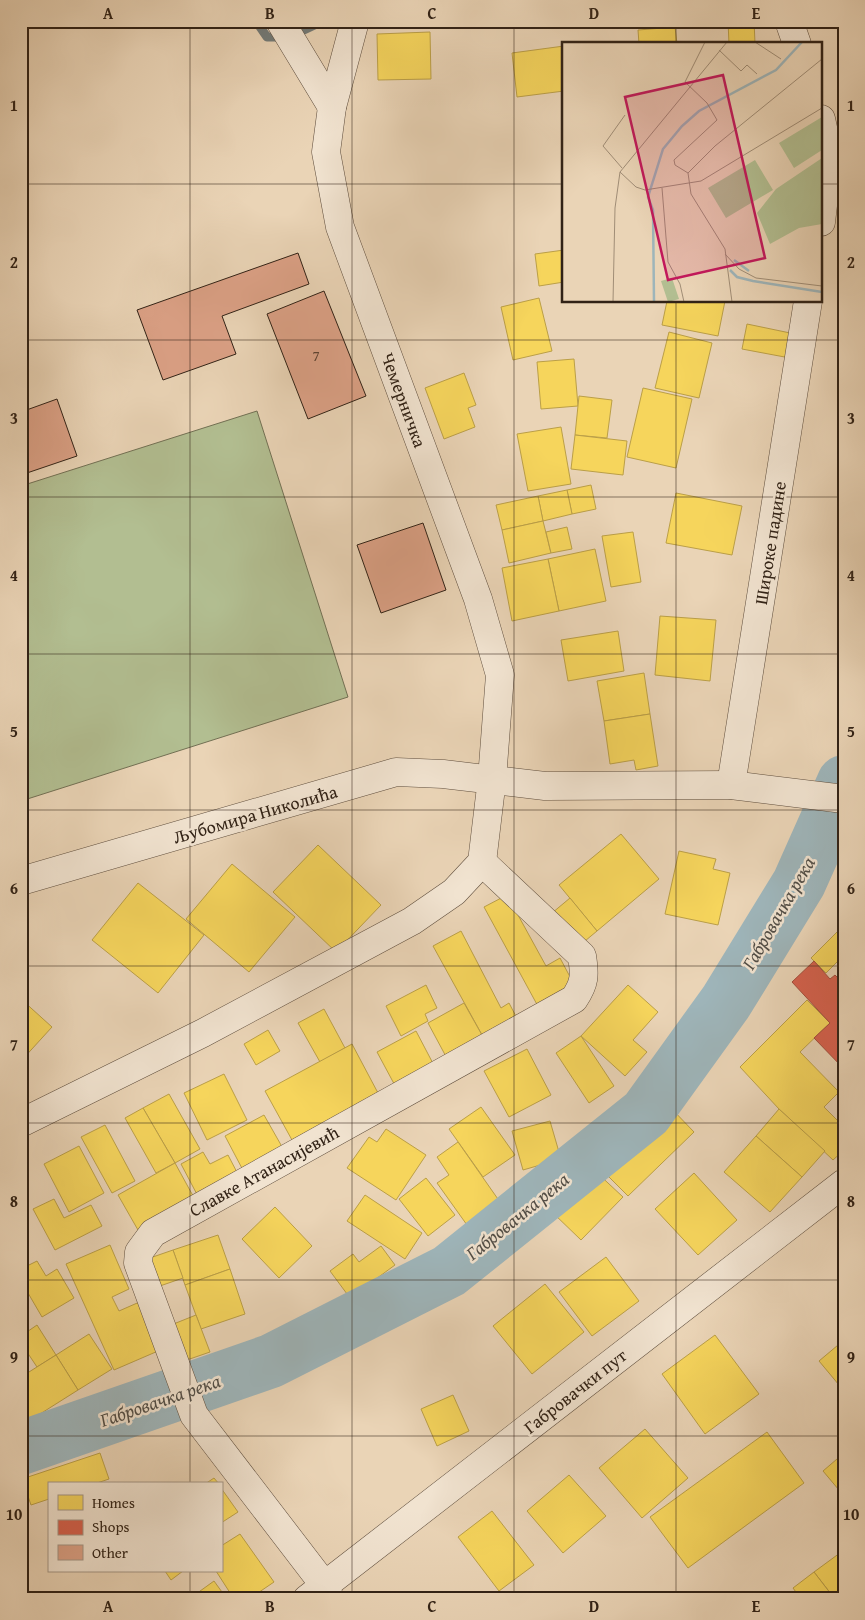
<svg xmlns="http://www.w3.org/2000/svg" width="865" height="1620" viewBox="0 0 865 1620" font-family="'Gentium Book Plus',serif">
  <rect width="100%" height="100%" fill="#ead4b6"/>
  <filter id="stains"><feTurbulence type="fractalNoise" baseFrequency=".004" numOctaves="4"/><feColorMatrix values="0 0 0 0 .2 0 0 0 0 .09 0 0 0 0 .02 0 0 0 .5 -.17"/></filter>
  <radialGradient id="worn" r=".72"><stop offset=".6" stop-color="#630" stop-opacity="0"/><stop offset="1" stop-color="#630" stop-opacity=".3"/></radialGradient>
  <polygon fill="#b2be91" stroke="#727054" points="257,411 348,697 21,801 21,486"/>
  <g fill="#f6d55c" stroke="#bb9f47">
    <polygon points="385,21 437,21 437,24 385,27"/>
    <polygon points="517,21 569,21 569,23 517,26"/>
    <polygon points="728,21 754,21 755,43 729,44"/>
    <polygon points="675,27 677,44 639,44 638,30"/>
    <polygon points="430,32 431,79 378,80 377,34"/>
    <polygon points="564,46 564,91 517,97 512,53"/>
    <polygon points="564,250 564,282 539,286 535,254"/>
    <polygon points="539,298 552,351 513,360 501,307"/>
    <polygon points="667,301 725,301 718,336 662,325"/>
    <polygon points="747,324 795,334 790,358 742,349"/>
    <polygon points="669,332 712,343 699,398 655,388"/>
    <polygon points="574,359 578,406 541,409 537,362"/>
    <polygon points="464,373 476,405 468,408 475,427 444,439 425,388"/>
    <polygon points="643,388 692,399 676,468 627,457"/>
    <polygon points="579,396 612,400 607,438 575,435"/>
    <polygon points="561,427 571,484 528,491 517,434"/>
    <polygon points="575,435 627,441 623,475 571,469"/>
    <polygon points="591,485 596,509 572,514 567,490"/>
    <polygon points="567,490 572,514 543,521 538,496"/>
    <polygon points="676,493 742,506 732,555 666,543"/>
    <polygon points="538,496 543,521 502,530 496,505"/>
    <polygon points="543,521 551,553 509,563 502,530"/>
    <polygon points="567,527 572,549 551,553 546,532"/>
    <polygon points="633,532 641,582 611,587 602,536"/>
    <polygon points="595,549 606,601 559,611 548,559"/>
    <polygon points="548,559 559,611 512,621 502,568"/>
    <polygon points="660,616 716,620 710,681 655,675"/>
    <polygon points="618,631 624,671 568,681 561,640"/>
    <polygon points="644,673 650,714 604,721 597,681"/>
    <polygon points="650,714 658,766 636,770 634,760 610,764 604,721"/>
    <polygon points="621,834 659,879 597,931 559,885"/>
    <polygon points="318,845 381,905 336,952 273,892"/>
    <polygon points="679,851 716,859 713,869 730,873 718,925 665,914"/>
    <polygon points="232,864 295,917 249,972 186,919"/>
    <polygon points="138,883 204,935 158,993 92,940"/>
    <polygon points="507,895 546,966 560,958 577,990 540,1010 484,907"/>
    <polygon points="570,898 597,931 579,946 552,913"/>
    <polygon points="844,925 844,955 826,973 811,958"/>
    <polygon points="461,931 501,1008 509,1003 520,1024 487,1044 433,946"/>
    <polygon points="426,985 437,1008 425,1014 428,1021 401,1036 386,1006"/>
    <polygon points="628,985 658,1012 633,1040 647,1052 625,1076 581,1036"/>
    <polygon points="21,999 52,1027 21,1061"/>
    <polygon points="807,1000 830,1023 800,1052 839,1092 824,1107 844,1127 844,1150 833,1160 779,1109 740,1067"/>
    <polygon points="464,1003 487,1044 450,1064 428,1023"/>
    <polygon points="324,1009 345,1048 320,1062 298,1023"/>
    <polygon points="268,1030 280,1051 256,1065 244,1044"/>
    <polygon points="416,1031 438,1073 399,1093 377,1052"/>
    <polygon points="581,1036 614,1086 589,1103 556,1053"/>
    <polygon points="352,1044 378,1093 292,1140 265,1091"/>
    <polygon points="527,1049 551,1095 509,1117 484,1071"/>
    <polygon points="224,1074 247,1120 207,1140 184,1093"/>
    <polygon points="169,1094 200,1149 175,1163 143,1108"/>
    <polygon points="669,1106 694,1132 628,1196 603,1171"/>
    <polygon points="481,1107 515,1155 483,1177 449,1129"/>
    <polygon points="143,1108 175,1163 156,1173 125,1118"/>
    <polygon points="779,1109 825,1151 802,1177 756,1136"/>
    <polygon points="264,1115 285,1152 245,1174 225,1136"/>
    <polygon points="550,1121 561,1159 523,1170 512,1131"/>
    <polygon points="105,1125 135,1181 112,1193 81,1137"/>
    <polygon points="386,1129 426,1155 396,1200 347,1168 369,1137 377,1142"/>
    <polygon points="756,1136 802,1177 770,1212 724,1172"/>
    <polygon points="458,1142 500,1202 467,1225 437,1183 449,1175 437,1157"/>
    <polygon points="79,1146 104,1193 69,1212 44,1164"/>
    <polygon points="203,1152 210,1164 228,1155 241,1180 201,1202 181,1164"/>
    <polygon points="175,1163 198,1205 142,1237 118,1195"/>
    <polygon points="593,1169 623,1197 581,1240 552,1212"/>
    <polygon points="694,1173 737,1220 698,1255 655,1209"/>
    <polygon points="426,1178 455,1215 428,1236 399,1199"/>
    <polygon points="365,1195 422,1233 405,1259 347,1221"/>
    <polygon points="54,1199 64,1218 91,1205 102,1226 55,1250 33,1209"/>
    <polygon points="275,1207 312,1246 279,1278 242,1239"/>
    <polygon points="21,1213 26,1220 21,1223"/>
    <polygon points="218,1235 230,1269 185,1285 173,1250"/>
    <polygon points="110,1245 129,1289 112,1297 119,1311 144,1300 165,1348 114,1370 66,1264"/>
    <polygon points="381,1246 395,1265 350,1298 330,1271 353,1254 359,1262"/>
    <polygon points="173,1250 183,1278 157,1287 147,1259"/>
    <polygon points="606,1257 639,1301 592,1336 559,1292"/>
    <polygon points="37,1261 46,1276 57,1269 74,1298 42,1317 21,1281 21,1269"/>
    <polygon points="230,1269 245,1314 201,1329 185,1285"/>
    <polygon points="545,1284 584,1332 532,1374 493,1326"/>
    <polygon points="196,1315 210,1352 184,1361 171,1325"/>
    <polygon points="37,1325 56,1355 37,1367 21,1343 21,1336"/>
    <polygon points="89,1334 112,1369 78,1390 56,1355"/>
    <polygon points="715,1335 759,1394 705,1434 662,1374"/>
    <polygon points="844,1340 844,1391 819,1361"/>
    <polygon points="56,1355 78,1390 21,1426 21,1377"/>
    <polygon points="453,1395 469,1431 437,1446 421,1409"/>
    <polygon points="645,1429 688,1478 642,1518 599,1468"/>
    <polygon points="767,1432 804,1483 688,1568 650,1517"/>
    <polygon points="100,1453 109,1479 94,1484 49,1484 49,1499 31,1505 22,1479"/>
    <polygon points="844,1453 844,1496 823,1471"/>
    <polygon points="569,1475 606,1516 563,1553 527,1511"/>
    <polygon points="214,1478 219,1484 205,1484"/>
    <polygon points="221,1488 238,1512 221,1523"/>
    <polygon points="492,1511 534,1565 499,1591 458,1537"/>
    <polygon points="240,1534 274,1582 249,1599 234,1599 216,1571 221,1571 221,1546"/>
    <polygon points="844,1550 844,1599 835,1599 814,1572"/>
    <polygon points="165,1571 183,1571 171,1580"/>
    <polygon points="814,1572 834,1598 832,1599 801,1599 793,1588"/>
    <polygon points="214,1581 227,1599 189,1599"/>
  </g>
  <polygon fill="#d6604d" stroke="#a44d3c" points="814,961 830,979 835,975 844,984 844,1069 814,1038 830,1023 792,982"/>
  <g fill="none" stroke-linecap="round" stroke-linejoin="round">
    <polyline stroke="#727a78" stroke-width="9" points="256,21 267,37 289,37 323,21"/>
    <polyline stroke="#9eb5ba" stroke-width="54" points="21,1448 271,1361 449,1271 646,1113 726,1002 799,883 844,782"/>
  </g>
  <g fill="#dca186" stroke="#312216">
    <polygon points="298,253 309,284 222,316 236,354 163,380 137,310"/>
    <polygon points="324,291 366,396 308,419 267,314"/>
    <polygon points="57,399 77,456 21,475 21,412"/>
    <polygon points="423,523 446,590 381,613 357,545"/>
  </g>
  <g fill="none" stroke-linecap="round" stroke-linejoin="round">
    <defs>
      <g id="minor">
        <polyline points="280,21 332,107"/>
        <polyline points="789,21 797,44"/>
        <polyline points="821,119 829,155 821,222"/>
        <polyline points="731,785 808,301"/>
        <polyline points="21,881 396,772 443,774 545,786 731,785 844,799"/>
        <polyline points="21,1123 203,1033 412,921 454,892 482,862 492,779 500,675 478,599 340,227 326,152 332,107 355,21"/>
        <polyline points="307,1599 844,1183"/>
        <path d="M 330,1599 L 325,1586 L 194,1415 L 138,1263 L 139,1252 L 153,1233 L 574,999 C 585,983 585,975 582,956 L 482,862"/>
      </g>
    </defs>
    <use href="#minor" stroke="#5f4e3e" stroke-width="29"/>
    <use href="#minor" stroke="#f1e3d0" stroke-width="28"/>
  </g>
  <path fill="none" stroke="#312216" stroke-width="1" stroke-opacity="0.55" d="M 190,21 L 190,1484M 352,21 L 352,1599M 514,21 L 514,1599M 676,21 L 676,44M 21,184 L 564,184M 821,184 L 844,184M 676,301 L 676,1599M 21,340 L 844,340M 21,497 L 844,497M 21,654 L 844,654M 21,810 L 844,810M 21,966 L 844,966M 21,1123 L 844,1123M 21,1280 L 844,1280M 21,1436 L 844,1436M 190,1571 L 190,1599"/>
  <g text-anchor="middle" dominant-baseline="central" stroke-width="5" stroke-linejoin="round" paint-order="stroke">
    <g font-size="15" fill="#5c4232">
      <text x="316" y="355">7</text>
    </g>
    <g font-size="18" fill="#312216" stroke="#f1e3d0">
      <text transform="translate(404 400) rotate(70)">Чемерничка</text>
      <text transform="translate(770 543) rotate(-81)">Широке падине</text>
      <text transform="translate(255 814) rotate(-16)">Љубомира Николића</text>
      <text transform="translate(264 1171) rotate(-29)">Славке Атанасијевић</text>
      <text transform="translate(575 1391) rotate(-38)">Габровачки пут</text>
    </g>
    <g font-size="19" font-style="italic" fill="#524e47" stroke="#f1e3d0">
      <text transform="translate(778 913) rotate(-60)">Габровачка река</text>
      <text transform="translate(517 1216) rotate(-39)">Габровачка река</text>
      <text transform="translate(160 1400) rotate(-19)">Габровачка река</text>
    </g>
  </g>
  <g transform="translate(562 42)">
    <rect width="260" height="260" fill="#ead4b6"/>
    <path d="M 260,75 L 260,108 L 232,126 L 217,101 ZM 260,116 L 260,182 L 237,186 L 208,202 L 195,171 L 214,147 ZM 193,118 L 211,148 L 164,176 L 146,146 ZM 110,236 L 117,257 L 106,260 L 99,239 Z" fill="#b2be91"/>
    <path fill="none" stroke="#9eb5ba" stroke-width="2.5" d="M 172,218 L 187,229M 168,228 L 175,235 L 191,239 L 260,250M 92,260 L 91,168 L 86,155 L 101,107 L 120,84 L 137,69 L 214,28 L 240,0"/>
    <path fill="none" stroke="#a08d76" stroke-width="1" d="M 193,0 L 219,17M 157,8 L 179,29 L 185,23 L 195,32M 60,126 L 41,104 L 63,73M 58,130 L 74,145 L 83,148 L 139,139 L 260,66M 126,131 L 113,123 L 112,118 L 155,78 L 145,61 L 123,40 L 143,0M 100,146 L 106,220 L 118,242 L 122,260M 163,212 L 177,227 L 194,236 L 260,244M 51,260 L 53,166 L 58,130 L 165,0M 170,260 L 163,207 L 129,152 L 126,131 L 153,104 L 260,17"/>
    <path fill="#c2185b" fill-opacity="0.15" stroke="#c2185b" stroke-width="2.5" d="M 161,33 L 203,216 L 106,238 L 63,55 Z"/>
    <rect width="260" height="260" fill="none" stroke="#312216" stroke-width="2.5"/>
  </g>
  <rect width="865" height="1620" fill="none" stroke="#ead4b6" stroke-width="55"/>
  <rect x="48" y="1482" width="175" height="90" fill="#f1e3d0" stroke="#a49686"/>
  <rect x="58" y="1495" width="25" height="15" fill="#f6d55c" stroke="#a49686"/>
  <text x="92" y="1508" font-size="15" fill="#312216">Homes</text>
  <rect x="58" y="1520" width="25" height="15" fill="#d6604d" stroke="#a49686"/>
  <text x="92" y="1532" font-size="15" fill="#312216">Shops</text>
  <rect x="58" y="1545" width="25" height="15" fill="#dca186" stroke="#a49686"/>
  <text x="92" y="1558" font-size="15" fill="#312216">Other</text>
  <rect x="28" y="28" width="810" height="1564" fill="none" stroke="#312216" stroke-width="2"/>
  <g font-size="16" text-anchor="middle" font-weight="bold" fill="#312216">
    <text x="108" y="19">A</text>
    <text x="270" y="19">B</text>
    <text x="432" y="19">C</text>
    <text x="594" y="19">D</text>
    <text x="756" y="19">E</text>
    <text x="14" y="111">1</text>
    <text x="851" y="111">1</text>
    <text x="14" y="268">2</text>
    <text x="851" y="268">2</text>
    <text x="14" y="424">3</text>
    <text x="851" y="424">3</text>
    <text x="14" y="581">4</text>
    <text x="851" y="581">4</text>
    <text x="14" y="737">5</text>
    <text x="851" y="737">5</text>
    <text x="14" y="894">6</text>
    <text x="851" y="894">6</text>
    <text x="14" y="1050">7</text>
    <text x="851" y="1050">7</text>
    <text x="14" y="1207">8</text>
    <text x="851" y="1207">8</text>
    <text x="14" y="1363">9</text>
    <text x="851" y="1363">9</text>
    <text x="14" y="1520">10</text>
    <text x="851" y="1520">10</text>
    <text x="108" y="1612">A</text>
    <text x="270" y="1612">B</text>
    <text x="432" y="1612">C</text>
    <text x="594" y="1612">D</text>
    <text x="756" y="1612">E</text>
  </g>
  <rect width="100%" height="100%" filter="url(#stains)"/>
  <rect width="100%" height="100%" fill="url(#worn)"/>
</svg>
